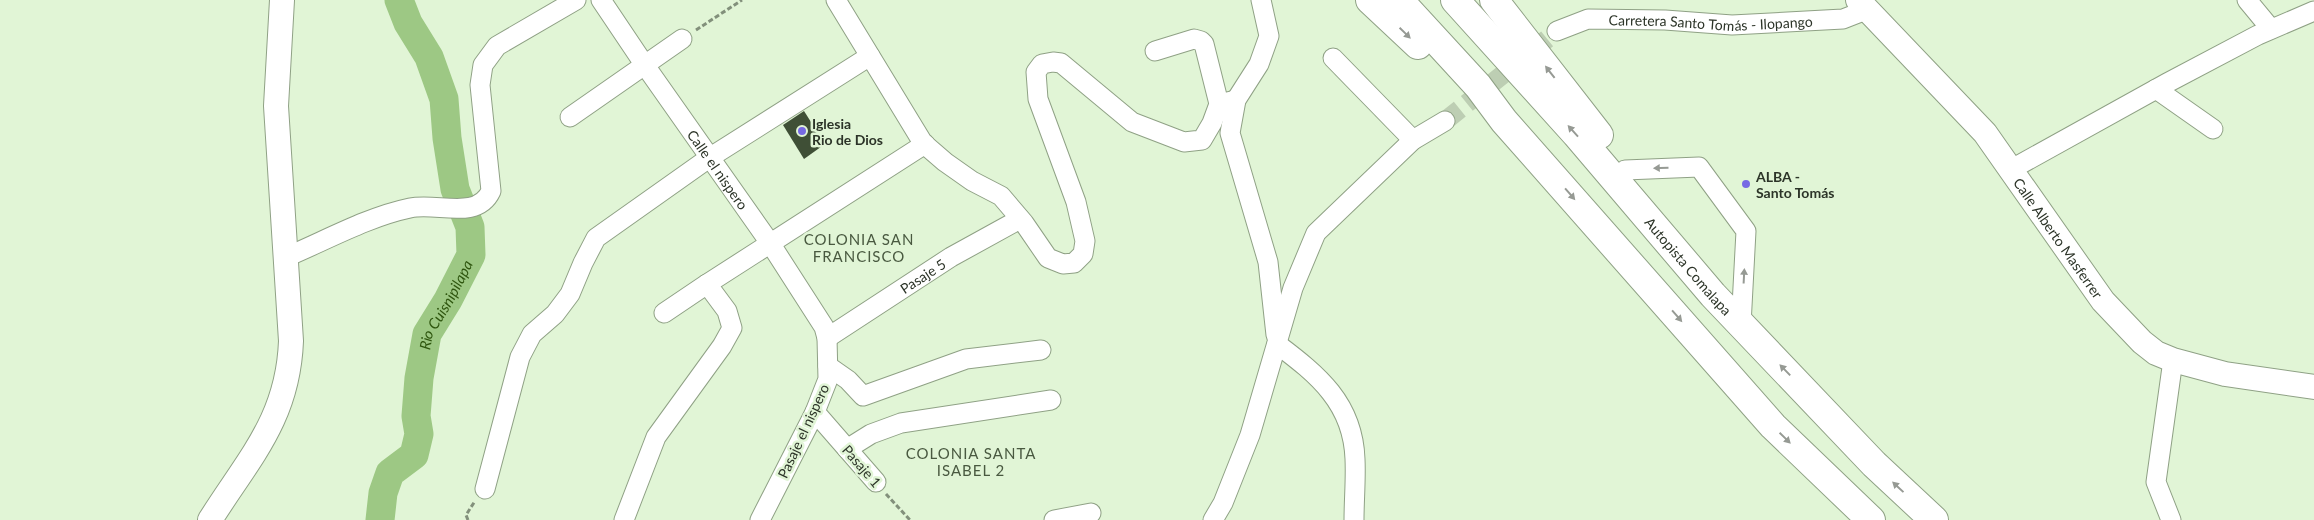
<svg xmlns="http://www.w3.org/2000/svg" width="2314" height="520" viewBox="0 0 2314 520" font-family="Lato,sans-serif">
  <rect width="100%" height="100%" fill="#e1f5d6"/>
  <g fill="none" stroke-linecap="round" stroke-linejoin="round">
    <path stroke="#9dc884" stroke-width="29" id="s1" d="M 380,520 L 383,493 L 390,473 L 414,455 L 419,434 L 416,416 L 419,378 L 427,334 L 448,300 L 471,255 L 470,227 L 455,189 L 447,138 L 444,99 L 429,57 L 408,23 L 399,0"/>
  </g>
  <polygon fill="#3f4f36" points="804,111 825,144 804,159 783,125"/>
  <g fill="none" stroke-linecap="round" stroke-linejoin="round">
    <polyline stroke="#bdceb3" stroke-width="19" stroke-dasharray="19 9" stroke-linecap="butt" points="1445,121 1557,31"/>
    <defs>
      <g id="minor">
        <path id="s2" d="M 601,0 L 644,64 L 770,243 L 824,327 L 827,338 L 828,379 L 815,412 L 760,520"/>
        <polyline points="836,0 923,143 945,162 972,181 1001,196 1024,223 1048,258 1063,264 1074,263 1083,254 1085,241 1076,202 1038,99 1036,72 1042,64 1053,62 1061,63 1132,122 1184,142 1202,140 1212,123 1219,104 1236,100"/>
        <polyline points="1261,0 1269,36 1259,64 1236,100 1230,133 1268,262 1276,335"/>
        <polyline points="2247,0 2271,29"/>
        <path id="s3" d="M 1557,31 L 1588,19 L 1665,20 L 1732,25 L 1843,19 L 1866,10"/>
        <polyline points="1155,51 1194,39 1201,41 1204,44 1219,104"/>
        <polyline points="1333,58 1413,140"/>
        <polyline points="2156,89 2213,129"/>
        <polyline points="570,117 682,39"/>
        <polyline points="1625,170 1699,167 1746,231 1741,325"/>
        <polyline points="2010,170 2167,83 2258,35 2314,11"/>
        <path d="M 284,258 C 325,241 367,217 410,208 C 437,202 477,221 491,191 L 480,85 L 483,65 L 497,46 L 576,0"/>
        <polyline points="664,313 707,284 925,144"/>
        <path id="s4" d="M 827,338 L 951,257 L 1020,219"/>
        <path d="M 1277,344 C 1318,375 1353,403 1355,459 C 1356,479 1354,500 1354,520"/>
        <polyline points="828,366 848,380 863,396 966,359 1041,350"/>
        <polyline points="815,412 876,482"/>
        <polyline points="847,449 871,434 901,423 1051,400"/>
        <polyline points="485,489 520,357 532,334 555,314 570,294 583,263 596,238 709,158 870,56"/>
        <polyline points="624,520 656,437 722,346 732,328 727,311 707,284"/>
        <polyline points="1054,520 1091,513"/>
        <polyline points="1213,520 1223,503 1250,435 1293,288 1316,233 1413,140 1445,121"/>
        <polyline points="2171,520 2156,482 2173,360"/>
      </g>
      <g id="major">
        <path id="s5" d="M 1858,0 L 1985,133 L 2103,301 L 2142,342 L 2156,353 L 2173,360 L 2225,374 L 2314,387"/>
        <path d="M 210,520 C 249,458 288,419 291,341 L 276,106 L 282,0"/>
      </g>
      <g id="highway">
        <polyline points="1370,0 1418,45"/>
        <polyline points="1399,0 1478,86 1504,121 1773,426 1871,520"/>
        <path id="s6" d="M 1455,0 L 1576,134 L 1713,295 L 1874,464 L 1934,520"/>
        <polyline points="1494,0 1599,135"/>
      </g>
    </defs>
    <use href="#minor" stroke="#8fa185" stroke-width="21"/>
    <use href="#major" stroke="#8fa185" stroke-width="26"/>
    <use href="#highway" stroke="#8fa185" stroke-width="30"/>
    <g stroke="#82907b" stroke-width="3" stroke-dasharray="5 2.5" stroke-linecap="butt">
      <polyline points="696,30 742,0"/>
      <polyline points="886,494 910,520"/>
      <polyline points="468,520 466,515 475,501"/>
    </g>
    <use href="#minor" stroke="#fff" stroke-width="19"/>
    <use href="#major" stroke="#fff" stroke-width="24"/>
    <use href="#highway" stroke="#fff" stroke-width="28"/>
  </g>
  <defs><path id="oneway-solid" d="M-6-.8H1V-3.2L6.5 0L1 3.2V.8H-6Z" transform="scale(1.25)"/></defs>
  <g fill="#969a94">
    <use href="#oneway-solid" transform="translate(1405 33) rotate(44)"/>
    <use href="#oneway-solid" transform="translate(1550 72) rotate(-128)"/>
    <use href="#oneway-solid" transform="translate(1573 131) rotate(-132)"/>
    <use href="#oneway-solid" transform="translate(1661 168) rotate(178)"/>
    <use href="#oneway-solid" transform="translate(1570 194) rotate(49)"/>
    <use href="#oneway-solid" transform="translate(1744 276) rotate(-87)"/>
    <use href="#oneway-solid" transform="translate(1677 316) rotate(49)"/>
    <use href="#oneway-solid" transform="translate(1785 370) rotate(-134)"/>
    <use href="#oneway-solid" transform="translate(1785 438) rotate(44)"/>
    <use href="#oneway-solid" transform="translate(1898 487) rotate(-137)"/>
  </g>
  <g fill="#7769e4" stroke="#e1f5d6" stroke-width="2">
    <circle cx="802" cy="131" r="5"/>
    <circle cx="1746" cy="184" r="5"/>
  </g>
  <g text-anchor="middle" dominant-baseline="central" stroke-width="5" stroke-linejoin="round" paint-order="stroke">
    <g font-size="14" fill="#2c3428" stroke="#e1f5d6">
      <text stroke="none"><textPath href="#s3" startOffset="156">Carretera Santo Tomás - Ilopango</textPath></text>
      <text stroke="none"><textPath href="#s2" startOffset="206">Calle el nispero</textPath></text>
      <text stroke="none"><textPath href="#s5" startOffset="312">Calle Alberto Masferrer</textPath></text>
      <text stroke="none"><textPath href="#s6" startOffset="354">Autopista Comalapa</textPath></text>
      <text stroke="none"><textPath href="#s4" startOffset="114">Pasaje 5</textPath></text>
      <text transform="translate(803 431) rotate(-65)">Pasaje el nispero</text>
      <text transform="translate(862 466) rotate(49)">Pasaje 1</text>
    </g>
    <g font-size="14" font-weight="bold" fill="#2c3428" stroke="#e1f5d6" text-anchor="start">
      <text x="812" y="123">Iglesia<tspan x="812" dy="16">Rio de Dios</tspan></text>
      <text x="1756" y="176">ALBA -<tspan x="1756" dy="16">Santo Tomás</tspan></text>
    </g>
    <g font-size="15" letter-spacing="1" fill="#495940" stroke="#e1f5d6">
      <text x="859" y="239">COLONIA SAN<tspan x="859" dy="17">FRANCISCO</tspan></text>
      <text x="971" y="453">COLONIA SANTA<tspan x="971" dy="17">ISABEL 2</tspan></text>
    </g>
    <g font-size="15" font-style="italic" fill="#2f560f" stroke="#e1f5d6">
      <text stroke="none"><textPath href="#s1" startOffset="235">Rio Cuisnipilapa</textPath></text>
    </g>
  </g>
</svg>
